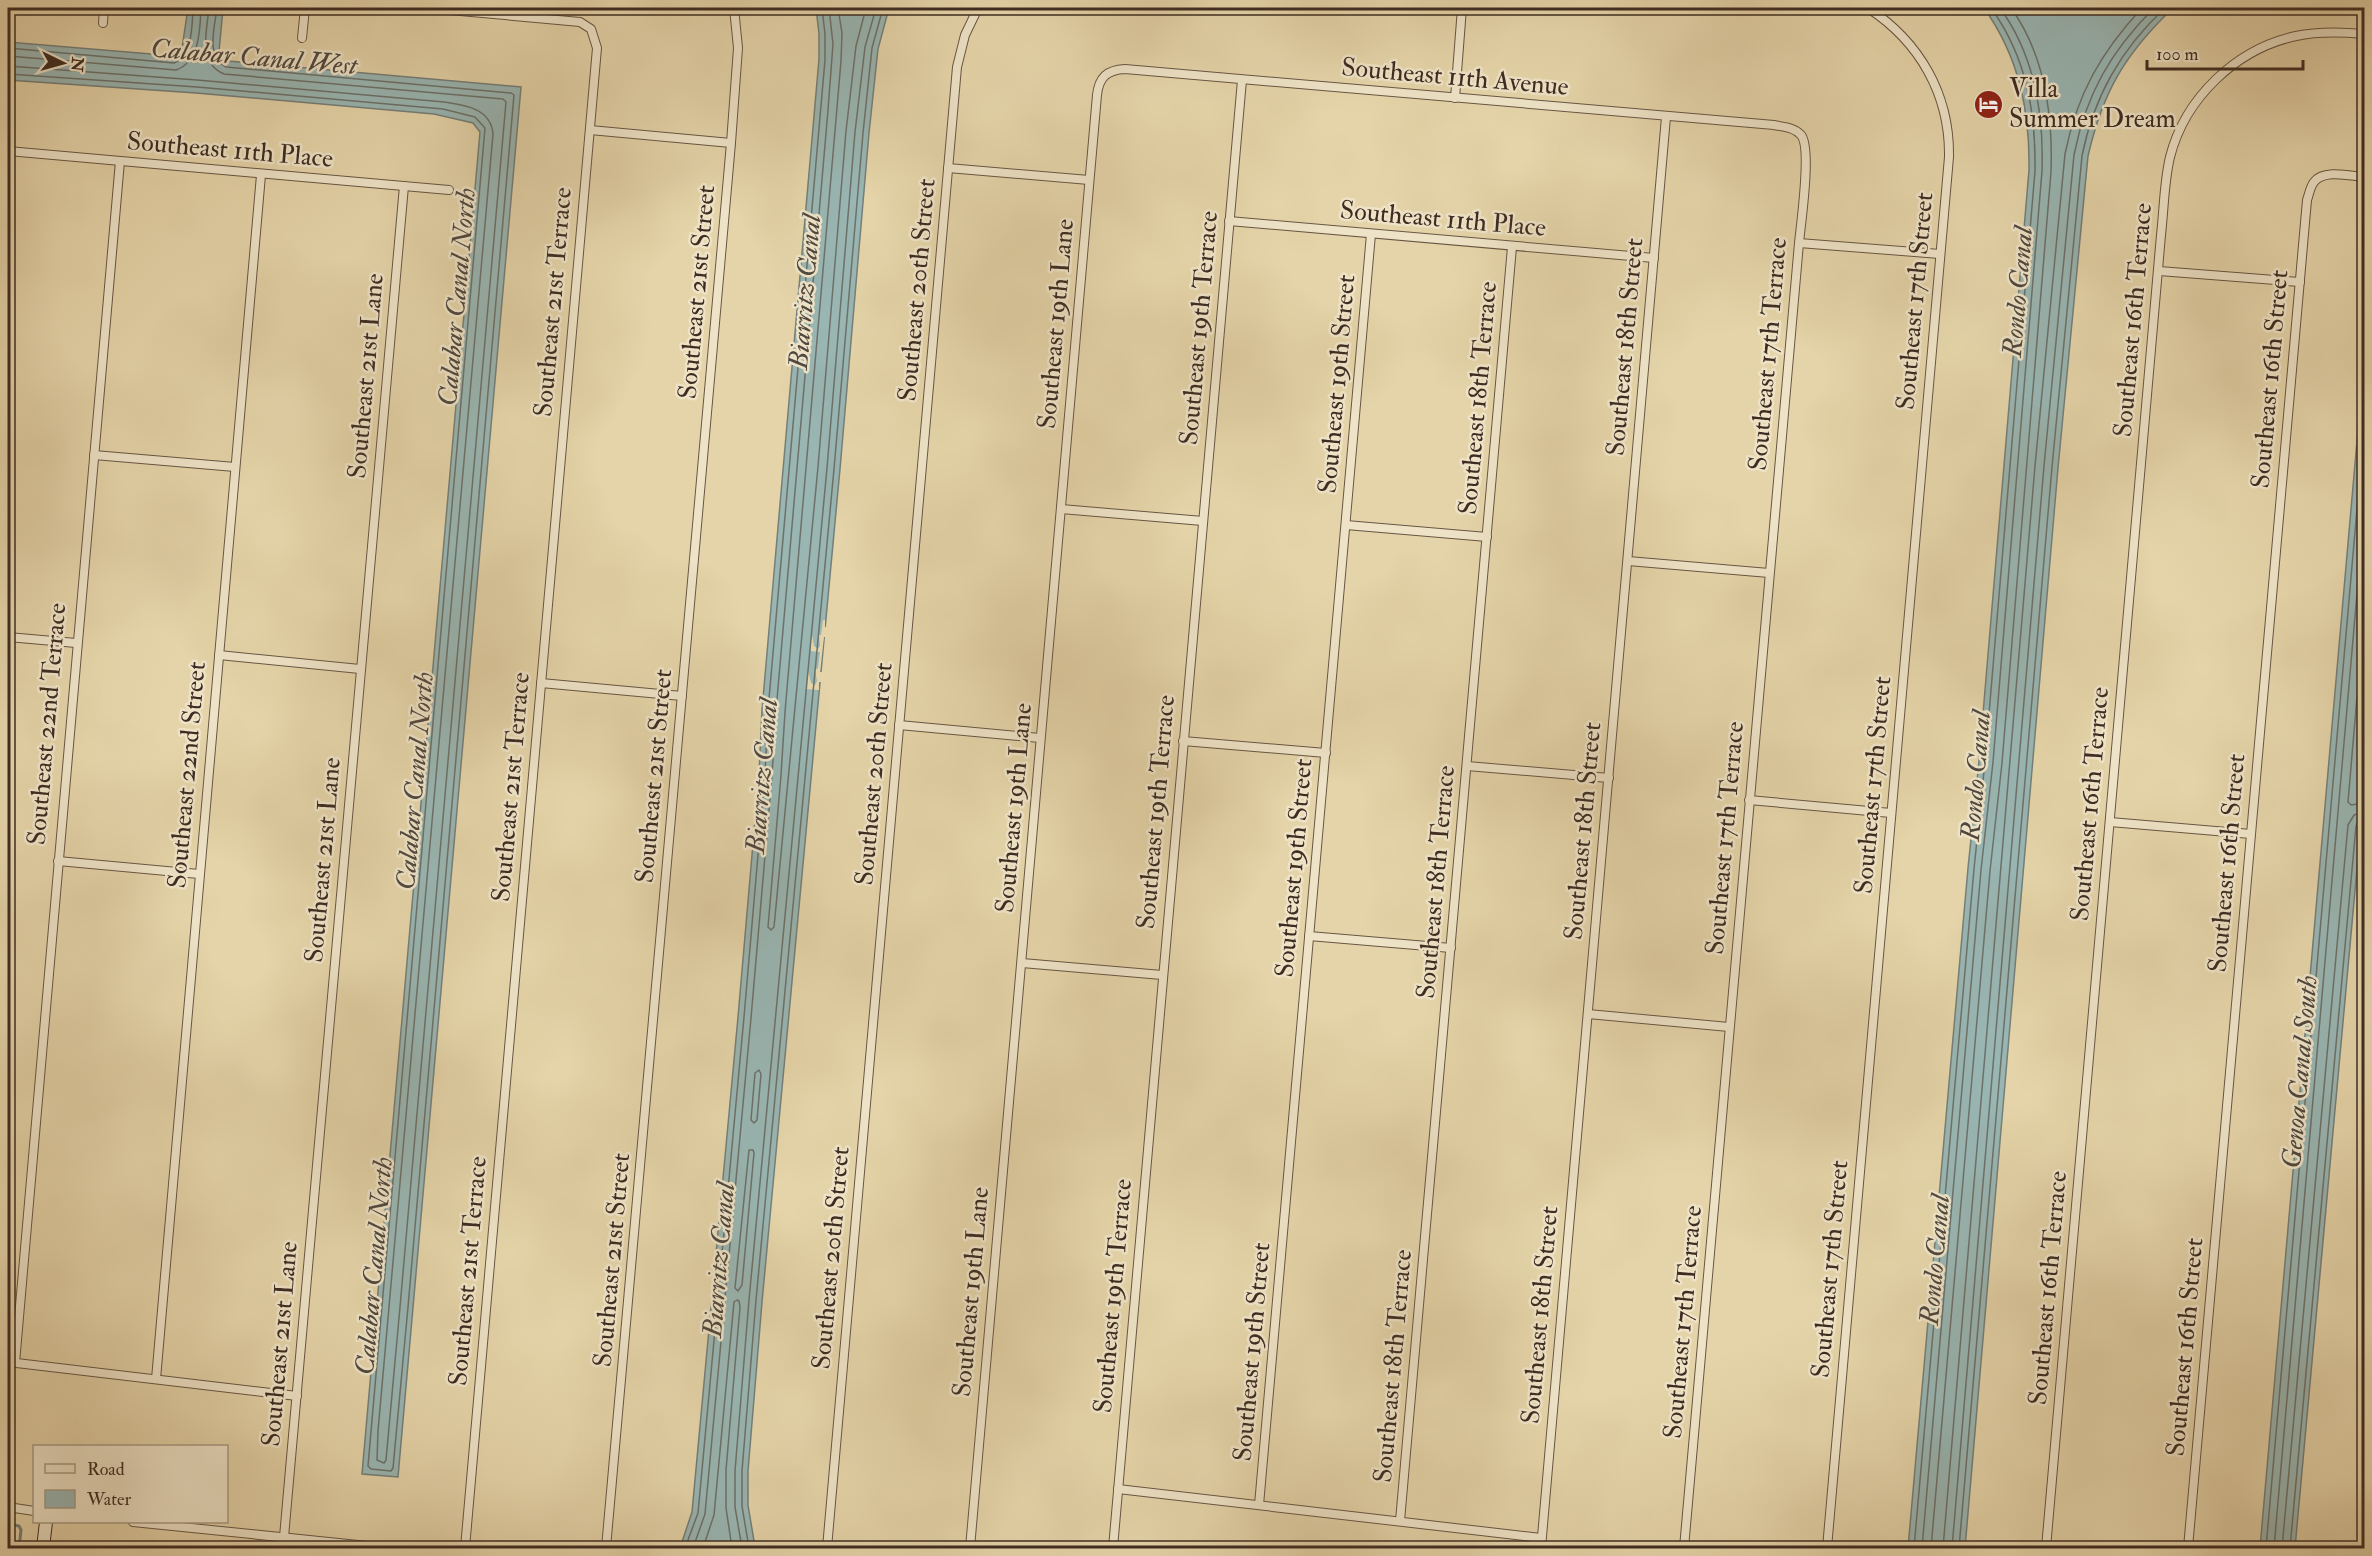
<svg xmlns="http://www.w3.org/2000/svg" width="2372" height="1556" viewBox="0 0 2372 1556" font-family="'IM FELL Double Pica',serif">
  <rect width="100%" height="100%" fill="#e5d4a9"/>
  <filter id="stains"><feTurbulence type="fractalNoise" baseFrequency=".00333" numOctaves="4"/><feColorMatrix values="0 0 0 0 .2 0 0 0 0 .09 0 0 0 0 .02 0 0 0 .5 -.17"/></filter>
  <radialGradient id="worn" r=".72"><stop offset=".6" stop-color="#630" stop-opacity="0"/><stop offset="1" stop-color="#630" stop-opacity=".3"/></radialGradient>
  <g fill="#99b6b3" stroke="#757f79" stroke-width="1.5">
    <polygon points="188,8 223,8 219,52 228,61 521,87 398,1477 362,1474 480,132 473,123 434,114 196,93 8,80 8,42 175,56 182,48"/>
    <polygon points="816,8 889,8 878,49 869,133 840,469 762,1302 748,1471 748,1505 755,1547 680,1548 692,1512 738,1017 759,774 762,710 819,59 819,34"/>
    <path d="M 1984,8 L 2173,8 C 2125,54 2103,91 2088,156 L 2058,468 L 1965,1548 L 1908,1548 L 1968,868 L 1979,761 L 2029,170 C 2030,111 2019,57 1984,8 Z"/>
    <polygon points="2364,361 2364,792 2295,1548 2260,1548"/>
  </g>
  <polygon fill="#e5d4a9" points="823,620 825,620 825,627 828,628 827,637 824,637 820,672 823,672 822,682 819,682 819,690 806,689 808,670 811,683 815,685 817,681 815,670 818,668 820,652 810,651 812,635 814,646 818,649 820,646 819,635 821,635"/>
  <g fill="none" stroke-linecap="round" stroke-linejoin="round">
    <g stroke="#6c716a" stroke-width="1.5">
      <polyline points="838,8 842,33 841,61 785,712 781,775 768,927 771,930 774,927 818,467 846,131 856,46 866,8"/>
      <path d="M 8,48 L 174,63 C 193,55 192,25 193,8"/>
      <path d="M 8,56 L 176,70 C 200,62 200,29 201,8"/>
      <path d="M 8,66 L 197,80 L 444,102 C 464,105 491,108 493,134 L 378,1431 L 377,1460 L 384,1463 L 386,1460 L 400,1307 L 506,102 L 503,99 L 224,74 C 197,63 207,30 209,8"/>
      <path d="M 8,74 L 197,87 L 443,109 L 475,117 L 485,128 L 368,1466 L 371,1469 L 391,1471 L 393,1468 L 408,1307 L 514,95 L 511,93 L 226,67 C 205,57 215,26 217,8"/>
      <polyline points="2364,615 2348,802 2351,805 2364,803"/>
      <polygon points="759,1070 761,1074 757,1120 754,1123 751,1120 755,1073"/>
      <polygon points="749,1150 753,1150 754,1153 742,1285 738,1291 735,1288"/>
      <polyline points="685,1548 698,1513 744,1017 765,774 768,710 825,60 825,34 822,8"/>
      <polyline points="693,1548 705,1514 751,1018 772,775 776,711 828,110 833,44 829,8"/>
      <polyline points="703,1548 714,1515 734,1302 737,1300 739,1301 740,1307 726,1470 726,1508 732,1548"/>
      <polyline points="742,1548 735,1507 735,1471 749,1300 827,468 855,132 865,47 876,8"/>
      <polyline points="749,1548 742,1506 742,1471 756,1300 834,469 863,133 872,48 883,8"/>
      <path d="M 1914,1548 L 1974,869 L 1985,761 L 2035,171 C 2036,112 2026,56 1991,8"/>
      <path d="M 1922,1548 L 1981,870 L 1993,762 L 2042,171 C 2044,113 2035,56 2000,8"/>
      <path d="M 1931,1548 L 1990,871 L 2002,763 L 2051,172 C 2053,115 2045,55 2011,8"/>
      <path d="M 1943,1548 L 2035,466 L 2065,154 C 2077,94 2101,52 2142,8"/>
      <path d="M 1952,1548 L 2044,466 L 2074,155 C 2086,94 2111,51 2154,8"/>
      <path d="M 1959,1548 L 2052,467 L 2082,156 C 2094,96 2121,49 2165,8"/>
      <polyline points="2266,1548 2364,429"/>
      <polyline points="2274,1548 2364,513"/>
      <polyline points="2282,1548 2348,825 2354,815 2364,812"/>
      <polyline points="2290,1548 2356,826 2358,821 2364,819"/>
    </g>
    <polyline stroke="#757f79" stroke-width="3" points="8,1524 19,1526 21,1530 19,1548"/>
    <defs>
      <g id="street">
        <polyline points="427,8 580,22 591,29 597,48 465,1548"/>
        <polyline points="103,23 104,8"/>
        <polyline points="302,38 305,8"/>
        <polyline points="1455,98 1462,8"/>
        <polyline points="590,130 731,143"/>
        <polyline points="8,151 449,190"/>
        <polyline points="948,168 1089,180"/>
        <polyline points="1229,221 1654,258"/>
        <polyline points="1799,243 1940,254"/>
        <polyline points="2159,271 2300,282"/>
        <polyline points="94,455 235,467"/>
        <polyline points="1061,509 1203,521"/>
        <polyline points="1346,525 1487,537"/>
        <polyline points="1628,561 1769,573"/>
        <polyline points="8,637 76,643"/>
        <polyline points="219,655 360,669"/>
        <polyline points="541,683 682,696"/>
        <polyline points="899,725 1040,738"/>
        <polyline points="1183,741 1326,753"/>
        <polyline points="1467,766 1609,778"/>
        <polyline points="1749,800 1891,813"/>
        <polyline points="2110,822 2251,834"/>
        <polyline points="58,861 199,874"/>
        <polyline points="1309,936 1451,948"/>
        <polyline points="1022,963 1162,975"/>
        <polyline points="1588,1014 1729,1027"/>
        <polyline points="8,1362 297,1396"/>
        <polyline points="15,1363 120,161"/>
        <polyline points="156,1379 261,175"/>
        <polyline points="1118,1489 1541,1538"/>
        <polyline points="1259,1505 1371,234"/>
        <polyline points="8,1507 34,1511"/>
        <polyline points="1400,1521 1512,247"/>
        <polyline points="133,1522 387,1548"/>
        <polyline points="284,1537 404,186"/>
        <polyline points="606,1548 731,143 738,48 734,8"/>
        <polyline points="827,1548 957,67 965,35 978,8"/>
        <path d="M 970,1548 L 1097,95 C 1099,77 1107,70 1125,69 L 1774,125 C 1783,127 1794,127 1801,135 C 1812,148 1801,222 1799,243 L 1684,1548"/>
        <polyline points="1113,1548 1242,80"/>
        <polyline points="1541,1548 1666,117"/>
        <path d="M 1827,1548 L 1949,157 C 1950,95 1920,42 1868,8"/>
        <path d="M 2046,1548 L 2161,235 C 2164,209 2164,182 2170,157 C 2185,98 2236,49 2296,36 C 2319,31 2342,32 2364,34"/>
        <path d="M 2188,1548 L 2307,200 C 2309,195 2310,187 2314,182 C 2324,169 2350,176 2364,177"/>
      </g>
      <polyline id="secondary" points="43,1548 46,1522"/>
    </defs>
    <use href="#street" stroke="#685644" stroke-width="10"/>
    <use href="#secondary" stroke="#3e2c22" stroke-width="14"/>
    <use href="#street" stroke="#eee3c7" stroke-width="8"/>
    <use href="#secondary" stroke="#eee3c7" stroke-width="12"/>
  </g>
  <defs>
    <symbol id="hotel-disc" viewBox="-11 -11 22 22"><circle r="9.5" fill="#8f2418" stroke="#eee3c7"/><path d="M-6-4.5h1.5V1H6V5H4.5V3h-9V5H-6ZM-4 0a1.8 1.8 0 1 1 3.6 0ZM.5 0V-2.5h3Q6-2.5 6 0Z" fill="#fff"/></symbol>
  </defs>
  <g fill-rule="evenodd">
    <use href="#hotel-disc" x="1972" y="88" width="33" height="33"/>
  </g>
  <g text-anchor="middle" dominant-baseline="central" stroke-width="5" stroke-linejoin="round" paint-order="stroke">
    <g font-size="26" fill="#3e2c22" stroke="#eee3c7">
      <text transform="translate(1455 77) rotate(5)">Southeast 11th Avenue</text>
      <text transform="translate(230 150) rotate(5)">Southeast 11th Place</text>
      <text transform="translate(1443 219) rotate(5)">Southeast 11th Place</text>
      <text transform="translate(917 290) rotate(-85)">Southeast 20th Street</text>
      <text transform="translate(697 292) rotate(-85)">Southeast 21st Street</text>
      <text transform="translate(1915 301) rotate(-85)">Southeast 17th Street</text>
      <text transform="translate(553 302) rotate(-85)">Southeast 21st Terrace</text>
      <text transform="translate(2133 320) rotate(-85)">Southeast 16th Terrace</text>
      <text transform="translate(1056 324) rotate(-85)">Southeast 19th Lane</text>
      <text transform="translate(1199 328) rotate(-85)">Southeast 19th Terrace</text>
      <text transform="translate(1625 347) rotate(-85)">Southeast 18th Street</text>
      <text transform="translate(1768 354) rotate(-85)">Southeast 17th Terrace</text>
      <text transform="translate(366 376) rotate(-85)">Southeast 21st Lane</text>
      <text transform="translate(2270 379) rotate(-85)">Southeast 16th Street</text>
      <text transform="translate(1337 384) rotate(-85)">Southeast 19th Street</text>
      <text transform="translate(1478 398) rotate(-85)">Southeast 18th Terrace</text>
      <text transform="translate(47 724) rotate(-85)">Southeast 22nd Terrace</text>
      <text transform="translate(874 774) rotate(-85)">Southeast 20th Street</text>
      <text transform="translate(187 775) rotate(-85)">Southeast 22nd Street</text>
      <text transform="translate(654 776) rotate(-85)">Southeast 21st Street</text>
      <text transform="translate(1873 785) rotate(-85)">Southeast 17th Street</text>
      <text transform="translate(511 787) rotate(-85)">Southeast 21st Terrace</text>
      <text transform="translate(2090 804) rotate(-85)">Southeast 16th Terrace</text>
      <text transform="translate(1014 808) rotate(-85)">Southeast 19th Lane</text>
      <text transform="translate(1156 812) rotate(-85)">Southeast 19th Terrace</text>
      <text transform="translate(1583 831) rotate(-85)">Southeast 18th Street</text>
      <text transform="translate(1725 838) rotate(-85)">Southeast 17th Terrace</text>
      <text transform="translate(323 860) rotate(-85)">Southeast 21st Lane</text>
      <text transform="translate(2227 863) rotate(-85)">Southeast 16th Street</text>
      <text transform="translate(1294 868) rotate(-85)">Southeast 19th Street</text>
      <text transform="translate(1436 882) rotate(-85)">Southeast 18th Terrace</text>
      <text transform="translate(831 1258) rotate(-85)">Southeast 20th Street</text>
      <text transform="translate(612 1260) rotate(-85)">Southeast 21st Street</text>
      <text transform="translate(1830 1269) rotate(-85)">Southeast 17th Street</text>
      <text transform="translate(468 1271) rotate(-85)">Southeast 21st Terrace</text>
      <text transform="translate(2048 1288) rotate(-85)">Southeast 16th Terrace</text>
      <text transform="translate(971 1292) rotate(-85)">Southeast 19th Lane</text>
      <text transform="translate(1113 1296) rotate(-85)">Southeast 19th Terrace</text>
      <text transform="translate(1540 1315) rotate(-85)">Southeast 18th Street</text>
      <text transform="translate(1683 1322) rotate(-85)">Southeast 17th Terrace</text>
      <text transform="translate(280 1344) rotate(-85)">Southeast 21st Lane</text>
      <text transform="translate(2185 1347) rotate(-85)">Southeast 16th Street</text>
      <text transform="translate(1252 1352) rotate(-85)">Southeast 19th Street</text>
      <text transform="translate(1393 1366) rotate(-85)">Southeast 18th Terrace</text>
    </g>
    <g font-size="26" fill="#3e2c22" stroke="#eee3c7" text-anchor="start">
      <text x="2009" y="89">Villa<tspan x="2009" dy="30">Summer Dream</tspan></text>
    </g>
    <g font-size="27" font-style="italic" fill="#50483f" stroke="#eee3c7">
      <text transform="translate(254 57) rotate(5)">Calabar Canal West</text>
      <text transform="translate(805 292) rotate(-85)">Biarritz Canal</text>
      <text transform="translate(2018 292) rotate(-85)">Rondo Canal</text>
      <text transform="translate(457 297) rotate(-85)">Calabar Canal North</text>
      <text transform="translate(762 776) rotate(-85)">Biarritz Canal</text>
      <text transform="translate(1976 776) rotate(-85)">Rondo Canal</text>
      <text transform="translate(415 781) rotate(-85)">Calabar Canal North</text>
      <text transform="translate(2300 1072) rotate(-85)">Genoa Canal South</text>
      <text transform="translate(719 1260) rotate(-85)">Biarritz Canal</text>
      <text transform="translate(1935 1260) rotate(-85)">Rondo Canal</text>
      <text transform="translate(374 1266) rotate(-85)">Calabar Canal North</text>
    </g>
  </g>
  <rect width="2372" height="1556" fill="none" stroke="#e5d4a9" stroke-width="30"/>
  <rect x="9" y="9" width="2354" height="1538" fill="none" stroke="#3e2c22" stroke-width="3"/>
  <rect x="15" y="15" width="2342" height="1526" fill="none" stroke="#3e2c22" stroke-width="1.5"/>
  <rect x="33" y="1445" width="195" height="78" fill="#eee3c7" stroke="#a89a85" stroke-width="1.5"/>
  <rect x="45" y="1464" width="30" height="9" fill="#eee3c7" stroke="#a89a85" stroke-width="1.5"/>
  <text x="87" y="1475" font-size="18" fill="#3e2c22">Road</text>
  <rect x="45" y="1490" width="30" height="18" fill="#99b6b3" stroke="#a89a85" stroke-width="1.5"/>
  <text x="87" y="1505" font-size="18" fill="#3e2c22">Water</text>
  <g transform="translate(63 63) rotate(95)" stroke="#eee3c7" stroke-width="4.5" paint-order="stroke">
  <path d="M0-4.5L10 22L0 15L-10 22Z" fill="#3e2c22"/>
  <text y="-9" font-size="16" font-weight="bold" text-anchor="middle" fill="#3e2c22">N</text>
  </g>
  <path d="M2147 60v9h156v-9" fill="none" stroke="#3e2c22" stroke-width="3"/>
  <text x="2156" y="60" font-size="18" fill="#3e2c22" stroke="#eee3c7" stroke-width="4.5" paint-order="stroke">100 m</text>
  <rect width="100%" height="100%" filter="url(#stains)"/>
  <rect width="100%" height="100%" fill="url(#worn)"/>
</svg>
